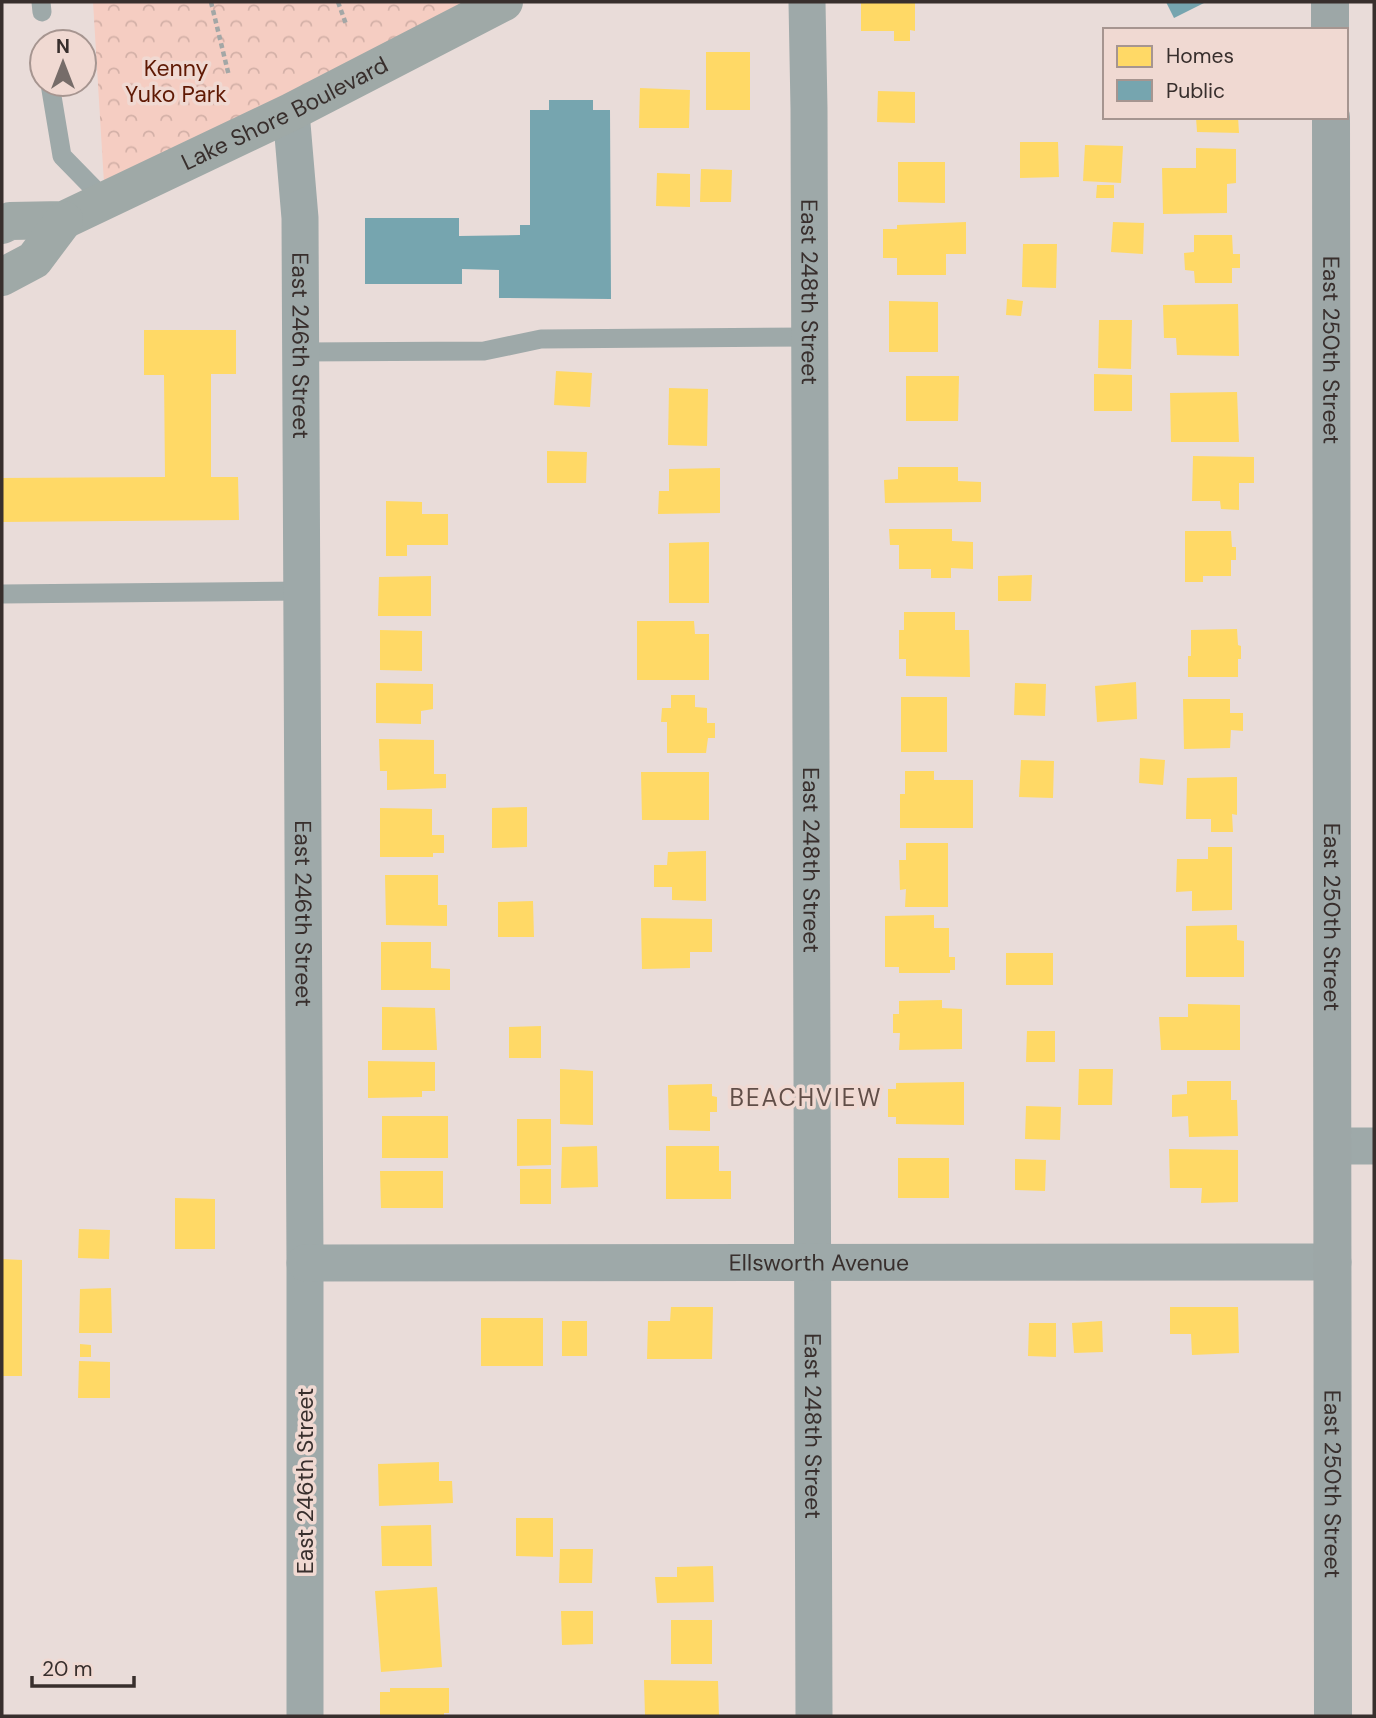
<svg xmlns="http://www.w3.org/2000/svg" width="1376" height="1718" viewBox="0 0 1376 1718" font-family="'DM Sans',sans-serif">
  <defs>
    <pattern id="forest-crowns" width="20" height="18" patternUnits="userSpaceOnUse" patternTransform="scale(1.75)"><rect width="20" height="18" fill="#f5cdc2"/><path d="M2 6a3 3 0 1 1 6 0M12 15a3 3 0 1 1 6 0" fill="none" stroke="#d3b0a7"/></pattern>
  </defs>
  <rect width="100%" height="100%" fill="#e9dcd9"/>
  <polygon fill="url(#forest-crowns)" points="93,2 504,2 105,200"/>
  <g fill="#ffd966">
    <polygon points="861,2 915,2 915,31 910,30 910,41 894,41 894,31 861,31"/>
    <rect x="706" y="52" width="44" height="58"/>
    <polygon points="640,88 690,90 689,128 639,128"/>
    <polygon points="878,91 915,92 915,123 877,122"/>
    <polygon points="1196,117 1238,117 1239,133 1197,132"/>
    <polygon points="1020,142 1058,142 1059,177 1020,178"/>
    <polygon points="1085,145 1123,146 1121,183 1083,181"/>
    <polygon points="1196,148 1236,149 1236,183 1227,184 1227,213 1163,214 1162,168 1196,168"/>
    <polygon points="898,162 945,162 945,203 898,202"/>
    <polygon points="701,169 732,170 731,202 700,202"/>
    <polygon points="657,173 690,174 690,207 656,206"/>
    <polygon points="1097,185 1114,185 1114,198 1096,198"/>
    <polygon points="966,222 966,254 946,254 946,275 897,275 897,258 883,258 883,229 897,229 897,225"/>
    <polygon points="1113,222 1144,223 1143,254 1111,252"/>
    <polygon points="1194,235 1232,235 1233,254 1240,254 1240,268 1232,268 1232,283 1195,283 1194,271 1185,270 1184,253 1194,252"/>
    <polygon points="1023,244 1057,244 1056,288 1022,287"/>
    <polygon points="1007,299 1023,301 1021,316 1006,315"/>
    <polygon points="889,301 938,302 938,352 889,352"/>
    <polygon points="1238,304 1239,356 1177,355 1176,338 1164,338 1163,305"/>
    <polygon points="1099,320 1132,320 1131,369 1098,368"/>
    <polygon points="144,330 236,330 236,374 211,374 211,477 238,477 239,520 2,522 2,478 165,477 164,375 144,375"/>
    <polygon points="556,371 592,373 590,407 554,405"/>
    <polygon points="1094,374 1132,375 1132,411 1094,411"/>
    <polygon points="906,376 959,376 958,421 906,421"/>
    <polygon points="669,388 708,389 707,446 668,445"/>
    <polygon points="1237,392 1239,442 1171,442 1170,393"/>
    <polygon points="547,451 587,452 586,483 547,483"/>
    <polygon points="1193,456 1254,457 1254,483 1239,483 1239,510 1221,509 1220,501 1192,501"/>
    <polygon points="898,467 958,467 958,481 981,482 981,502 885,503 884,480 898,479"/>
    <polygon points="720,468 720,513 658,514 659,491 669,491 669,469"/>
    <polygon points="386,501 422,502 422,514 448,514 448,545 407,545 407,556 386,556"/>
    <polygon points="889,529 952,529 952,541 973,542 973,569 951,568 951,578 931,578 931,569 899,569 899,545 890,545"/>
    <polygon points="1185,531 1231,531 1232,547 1236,547 1236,560 1231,560 1231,576 1203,576 1203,582 1185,582"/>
    <polygon points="709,542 709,603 669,603 669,543"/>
    <polygon points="1032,575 1031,601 998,601 998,576"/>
    <polygon points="431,576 431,616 378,616 379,577"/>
    <polygon points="904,612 955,612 955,630 969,630 970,677 906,676 906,659 899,659 899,630 904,630"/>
    <polygon points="637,621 694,621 695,634 709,634 709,680 637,680"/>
    <polygon points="1237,629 1238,645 1241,646 1241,659 1238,659 1238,677 1188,677 1188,656 1191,656 1191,630"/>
    <polygon points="380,630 422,631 422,671 380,670"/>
    <polygon points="1136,682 1137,719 1097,722 1095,686"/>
    <polygon points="376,683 433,684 433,709 421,711 421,724 376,723"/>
    <polygon points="1015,683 1046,684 1045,716 1014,715"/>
    <polygon points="671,695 695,695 695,707 707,708 707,723 715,723 715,738 708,738 706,753 667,753 667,722 661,722 662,708 671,708"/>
    <rect x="901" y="697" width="46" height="55"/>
    <polygon points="1183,699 1230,699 1230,713 1243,713 1243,731 1231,730 1230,748 1184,749"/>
    <polygon points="379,739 434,740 434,774 446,774 446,788 387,790 387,771 380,771"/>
    <polygon points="1140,758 1165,760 1163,785 1139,783"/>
    <polygon points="1021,760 1054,761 1053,798 1019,797"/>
    <polygon points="905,771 934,771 934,780 973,780 973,828 900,828 900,794 905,794"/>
    <polygon points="641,772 709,772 709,820 642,820"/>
    <polygon points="1237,777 1237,815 1232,814 1233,832 1211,832 1211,819 1186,819 1187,778"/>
    <polygon points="527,807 527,847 492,848 492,808"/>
    <polygon points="380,808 432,809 432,835 444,835 444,853 433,853 433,857 380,857"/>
    <polygon points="906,843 948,843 948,907 905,907 906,889 900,890 899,860 906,860"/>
    <polygon points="1208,847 1232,847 1232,910 1192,911 1192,891 1176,892 1177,859 1208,859"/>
    <polygon points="706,851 706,901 672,900 672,887 654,887 654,865 667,865 668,852"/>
    <polygon points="385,875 438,875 438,905 447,905 447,926 386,925"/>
    <polygon points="533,901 534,937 498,937 498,902"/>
    <polygon points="934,915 934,928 949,928 949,957 955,957 955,970 950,970 950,973 899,973 899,967 885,967 885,916"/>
    <polygon points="641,918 712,919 712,952 690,952 690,968 642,969"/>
    <polygon points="1237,925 1237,940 1244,941 1244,977 1186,977 1186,926"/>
    <polygon points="381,942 431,942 431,968 450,969 450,990 381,990"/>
    <rect x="1006" y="953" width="47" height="32"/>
    <polygon points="942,1000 942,1008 962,1009 962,1049 899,1050 900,1033 893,1033 893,1014 899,1014 899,1001"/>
    <polygon points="1188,1004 1240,1005 1240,1050 1161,1050 1159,1017 1188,1017"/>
    <polygon points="382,1007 435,1008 437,1050 382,1050"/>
    <polygon points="541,1026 541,1058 509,1058 509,1027"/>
    <polygon points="1027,1031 1055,1031 1055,1062 1026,1062"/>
    <polygon points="368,1061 435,1062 435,1091 422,1091 422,1097 368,1098"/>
    <polygon points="560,1069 593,1071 593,1125 560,1124"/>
    <polygon points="1079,1069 1113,1069 1112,1105 1078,1105"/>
    <polygon points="1187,1081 1231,1081 1231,1100 1237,1100 1238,1136 1189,1137 1188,1116 1172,1117 1172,1095 1187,1094"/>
    <polygon points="964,1082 964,1125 896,1124 896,1117 888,1117 888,1089 896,1089 896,1083"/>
    <polygon points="712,1084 712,1096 717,1097 717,1112 710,1112 710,1131 669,1130 668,1085"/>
    <polygon points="1026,1106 1061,1107 1060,1140 1025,1139"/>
    <rect x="382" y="1116" width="66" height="42"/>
    <polygon points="517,1119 551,1119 551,1165 517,1166"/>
    <polygon points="597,1146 598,1187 561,1188 562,1147"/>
    <polygon points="666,1146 719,1146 719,1171 731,1171 731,1199 666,1199"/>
    <polygon points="1169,1149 1238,1150 1238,1202 1201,1203 1202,1188 1170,1188"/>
    <rect x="898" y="1158" width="51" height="40"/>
    <polygon points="1015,1159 1046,1160 1045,1191 1015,1190"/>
    <rect x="520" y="1169" width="31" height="35"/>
    <polygon points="380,1171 443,1171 443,1208 381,1208"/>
    <polygon points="175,1198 215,1199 215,1249 175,1249"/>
    <polygon points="79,1229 110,1230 109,1259 78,1258"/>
    <polygon points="2,1259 22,1260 22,1376 2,1376"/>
    <polygon points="111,1288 112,1333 79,1333 80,1289"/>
    <polygon points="671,1307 713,1307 712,1359 647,1359 648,1321 670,1321"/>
    <polygon points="1170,1307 1238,1307 1239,1353 1192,1355 1191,1334 1170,1334"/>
    <rect x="481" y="1318" width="62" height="48"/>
    <rect x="562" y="1321" width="25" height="35"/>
    <polygon points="1102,1321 1103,1352 1074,1353 1072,1323"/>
    <polygon points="1029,1323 1056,1323 1056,1357 1028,1356"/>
    <polygon points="80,1344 91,1345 91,1357 80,1357"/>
    <polygon points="79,1361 110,1362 110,1398 78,1398"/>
    <polygon points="439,1462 439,1481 452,1481 453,1503 379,1506 378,1464"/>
    <polygon points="516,1518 553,1518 553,1557 516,1556"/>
    <polygon points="431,1525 432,1566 382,1566 381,1526"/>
    <polygon points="560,1549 593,1549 592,1583 559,1583"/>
    <polygon points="713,1566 714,1602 657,1603 655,1577 677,1577 677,1567"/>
    <polygon points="437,1587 442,1667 381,1672 375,1591"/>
    <polygon points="561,1611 593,1611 593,1644 562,1645"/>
    <rect x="671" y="1620" width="41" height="44"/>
    <polygon points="644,1680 718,1681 719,1716 645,1716"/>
    <polygon points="390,1688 449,1688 449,1713 444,1713 444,1716 380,1716 380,1692 390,1692"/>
  </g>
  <g fill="#76a5af">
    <polygon points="1166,2 1206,2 1174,18"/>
    <polygon points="549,100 593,100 593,110 610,110 611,299 499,298 499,270 462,269 462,284 365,284 365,218 459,218 459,236 520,235 520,225 530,225 530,110 549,110"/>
  </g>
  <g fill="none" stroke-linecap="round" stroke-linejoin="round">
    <g stroke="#a3a7a6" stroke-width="4.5" stroke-dasharray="5 3.5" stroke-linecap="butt">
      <polyline points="211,2 229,76"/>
      <polyline points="338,2 346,24"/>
    </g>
    <g stroke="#9ea9a9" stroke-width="19">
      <polyline points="41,2 42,12"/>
      <polyline points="50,84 62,156 105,200"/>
      <polyline points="301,352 484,351 541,339 810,337"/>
      <polyline points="2,594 302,591"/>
    </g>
    <g stroke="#9ea9a9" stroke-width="37">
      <path id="s1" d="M 807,2 L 809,109 L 814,1716"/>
      <path id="s2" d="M 291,112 L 300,218 L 305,1263 L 305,1716"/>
      <polyline points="1333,1146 1374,1146"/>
      <path id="s3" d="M 305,1263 L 1333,1262"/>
    </g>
    <g stroke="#9da7a7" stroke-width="38">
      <polyline points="1330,2 1330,30"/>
      <path id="s4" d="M 1331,117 L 1333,1716"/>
    </g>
    <g stroke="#9fa9a7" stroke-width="38">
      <path id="s5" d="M 2,225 L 10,221 L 64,220 L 291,112 L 504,2"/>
      <polyline points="2,277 34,260 64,220"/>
    </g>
  </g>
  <g text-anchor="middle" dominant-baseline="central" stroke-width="7" stroke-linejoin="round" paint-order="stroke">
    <g font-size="23" fill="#5f1904" stroke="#f0d9d2">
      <text x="176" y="68">Kenny<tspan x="176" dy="26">Yuko Park</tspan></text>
    </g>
    <g font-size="23" fill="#382f2d" stroke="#f0d9d2">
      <text stroke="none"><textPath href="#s5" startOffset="308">Lake Shore Boulevard</textPath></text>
      <text stroke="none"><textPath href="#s1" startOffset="290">East 248th Street</textPath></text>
      <text stroke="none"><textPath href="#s2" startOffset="234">East 246th Street</textPath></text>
      <text stroke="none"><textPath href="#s4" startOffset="233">East 250th Street</textPath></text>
      <text stroke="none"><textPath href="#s1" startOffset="858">East 248th Street</textPath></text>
      <text stroke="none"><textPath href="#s2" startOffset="802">East 246th Street</textPath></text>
      <text stroke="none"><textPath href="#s4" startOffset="800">East 250th Street</textPath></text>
      <text stroke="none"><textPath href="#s3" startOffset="514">Ellsworth Avenue</textPath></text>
      <text stroke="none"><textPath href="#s1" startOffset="1424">East 248th Street</textPath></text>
      <text transform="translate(305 1481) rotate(-90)">East 246th Street</text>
      <text stroke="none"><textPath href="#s4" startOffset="1367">East 250th Street</textPath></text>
    </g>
    <g font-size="24" letter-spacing="2" fill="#614e48" stroke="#f0d9d2">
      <text x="806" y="1097">BEACHVIEW</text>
    </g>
  </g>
  <rect width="1376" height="1718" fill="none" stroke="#382f2d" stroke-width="7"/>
  <rect x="1103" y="28" width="245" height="91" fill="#f0d9d2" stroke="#a69590" stroke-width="2"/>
  <rect x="1117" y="46" width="35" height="21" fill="#ffd966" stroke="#a69590" stroke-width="2"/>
  <text x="1166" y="63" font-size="21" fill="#382f2d">Homes</text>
  <rect x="1117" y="80" width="35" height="21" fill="#76a5af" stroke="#a69590" stroke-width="2"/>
  <text x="1166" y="98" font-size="21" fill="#382f2d">Public</text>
  <g transform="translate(63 63)"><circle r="33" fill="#f0d9d2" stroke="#a69590" stroke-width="2"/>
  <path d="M0-5L12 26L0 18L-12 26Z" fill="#766c69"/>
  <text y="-10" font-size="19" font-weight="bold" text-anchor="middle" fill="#382f2d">N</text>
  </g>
  <path d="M32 1676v10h102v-10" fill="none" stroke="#382f2d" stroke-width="3.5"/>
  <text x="42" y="1676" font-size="21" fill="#382f2d" stroke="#f0d9d2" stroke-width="5" paint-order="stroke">20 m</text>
</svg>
